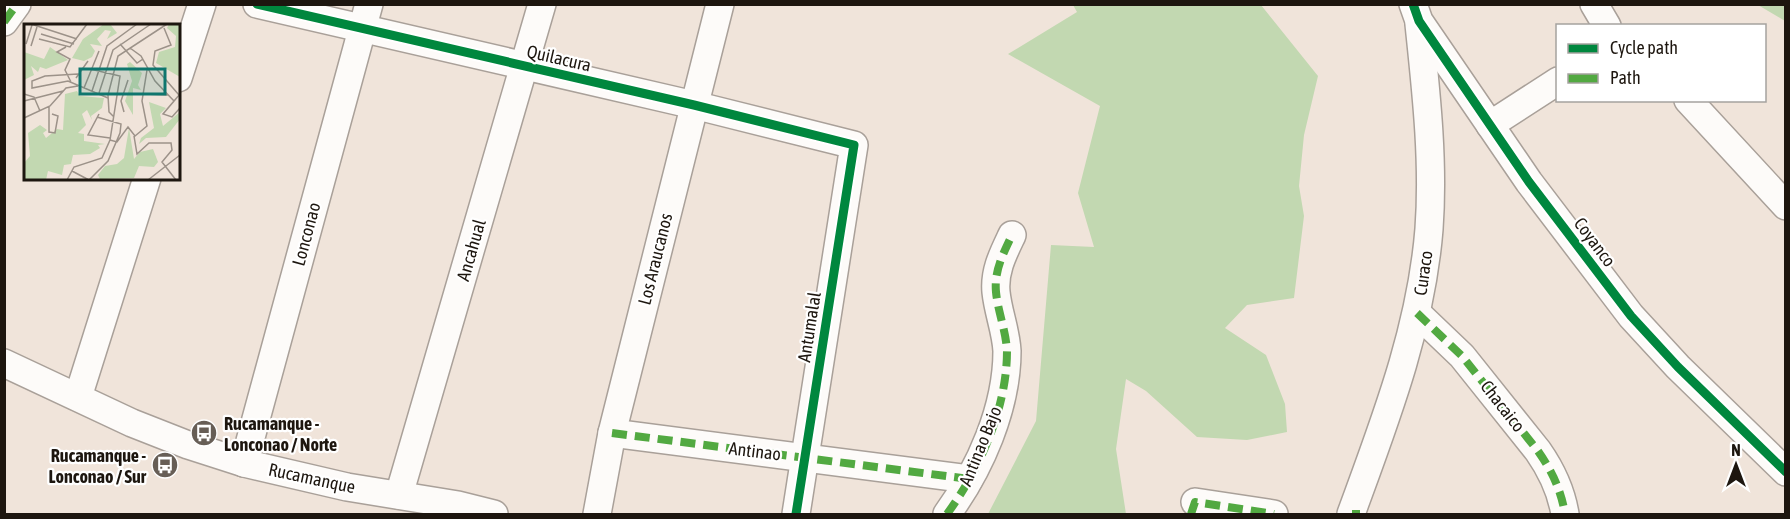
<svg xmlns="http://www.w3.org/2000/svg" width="1790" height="519" viewBox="0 0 1790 519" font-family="'Asap Condensed',sans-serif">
  <rect width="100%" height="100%" fill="#f0e4da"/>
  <g fill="#c2d8b1">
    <polygon points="1073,5 1261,5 1318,76 1304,135 1299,186 1304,216 1294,298 1247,305 1225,328 1266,355 1285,404 1287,432 1247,440 1197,437 1146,391 1126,379 1116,449 1126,514 988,514 1036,421 1051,245 1094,247 1078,193 1100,106 1008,54 1077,12"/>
    <polygon points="1758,5 1785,5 1785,21"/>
  </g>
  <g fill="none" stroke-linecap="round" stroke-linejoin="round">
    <defs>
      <g id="minor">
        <polyline points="257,4 694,105 854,145 796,514"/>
        <polyline points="1413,4 1419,21 1529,182 1631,316 1678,367 1786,472"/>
        <polyline points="1594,4 1607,26"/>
        <polyline points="4,22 17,4"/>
        <polyline points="178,78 202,4"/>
        <polyline points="1688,100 1786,206"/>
        <polyline points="1490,125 1558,81"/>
        <path d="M 1417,313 L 1462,356 L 1538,451 C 1552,471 1561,490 1565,514"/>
        <polyline points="4,363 132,423 188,445 244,463 347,487 458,505 494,514"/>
        <polyline points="78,397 147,178"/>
        <polyline points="612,433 969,479"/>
        <polyline points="244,463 369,4"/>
        <polyline points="399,495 542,4"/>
        <polyline points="1195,502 1274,514"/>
        <polyline points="597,514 612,433 720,4"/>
        <path d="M 947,514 C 980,469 1007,408 1007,351 C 1006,331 998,312 996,292 C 994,271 1003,254 1012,235"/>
        <path d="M 1351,514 C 1385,421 1421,329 1429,229 C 1434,161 1426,91 1419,24"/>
      </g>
    </defs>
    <use href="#minor" stroke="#a9a099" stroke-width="30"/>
    <use href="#minor" stroke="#fdfbf9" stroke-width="27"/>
    <g stroke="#52a941" stroke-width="8" stroke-dasharray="15 8" stroke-linecap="butt">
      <polyline points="4,22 17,4"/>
      <path d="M 1417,313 L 1462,356 L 1538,451 C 1552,471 1561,490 1565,514"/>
      <polyline points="612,433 969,479"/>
      <path d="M 947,514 C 980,469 1007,408 1007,351 C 1006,331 998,312 996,292 C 994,271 1003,254 1012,235"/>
      <polyline points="1191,514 1195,502 1274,514"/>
      <polyline points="1352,514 1360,514"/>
    </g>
    <defs>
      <g id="cycleway">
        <polyline points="257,4 694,105 854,145 796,514"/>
        <polyline points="1413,4 1419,21 1529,182 1631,316 1678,367 1786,472"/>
      </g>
    </defs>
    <use href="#cycleway" stroke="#fff" stroke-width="13"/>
    <use href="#cycleway" stroke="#00873e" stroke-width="9"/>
  </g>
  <defs>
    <symbol id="bus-disc" viewBox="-11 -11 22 22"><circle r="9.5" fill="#675e56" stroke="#fff"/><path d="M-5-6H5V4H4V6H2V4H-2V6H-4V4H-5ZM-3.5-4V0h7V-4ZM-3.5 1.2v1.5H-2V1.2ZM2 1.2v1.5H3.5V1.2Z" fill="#fff"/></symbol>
  </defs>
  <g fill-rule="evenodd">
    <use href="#bus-disc" x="189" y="418" width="30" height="30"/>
    <use href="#bus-disc" x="150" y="450" width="30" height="30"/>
  </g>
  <g text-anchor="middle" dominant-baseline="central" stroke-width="4.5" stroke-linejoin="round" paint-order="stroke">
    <g font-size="18" fill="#1d160f" stroke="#fff">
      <text transform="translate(559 58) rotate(13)">Quilacura</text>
      <text transform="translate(306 234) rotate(-75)">Lonconao</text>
      <text transform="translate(1595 242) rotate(53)">Coyanco</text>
      <text transform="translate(471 250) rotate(-74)">Ancahual</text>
      <text transform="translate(655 259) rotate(-76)">Los Araucanos</text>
      <text transform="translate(1423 273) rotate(-82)">Curaco</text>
      <text transform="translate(809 327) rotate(-81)">Antumalal</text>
      <text transform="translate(1503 406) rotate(52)">Chacaico</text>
      <text transform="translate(980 446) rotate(-68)">Antinao Bajo</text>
      <text transform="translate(755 451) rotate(7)">Antinao</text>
      <text transform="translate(312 478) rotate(12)">Rucamanque</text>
    </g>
    <g font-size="18" font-weight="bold" fill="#1d160f" stroke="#fff" text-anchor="start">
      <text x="224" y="423">Rucamanque -<tspan x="224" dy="21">Lonconao / Norte</tspan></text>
      <text x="146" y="455" text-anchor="end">Rucamanque -<tspan x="146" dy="21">Lonconao / Sur</tspan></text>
    </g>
  </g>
  <g transform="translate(24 24)">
    <rect width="156" height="156" fill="#f0e4da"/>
    <path d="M 80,0 L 86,0 L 93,9 L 83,15 L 87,7 L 81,6 L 73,15 L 78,22 L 66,20 L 71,27 L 68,33 L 60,37 L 48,34 L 59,15 ZM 145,0 L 156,0 L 156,53 L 132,39 L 135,28 L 151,23 L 152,12 L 143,4 ZM 26,23 L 44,36 L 22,45 L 16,43 L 14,48 L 7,42 L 10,51 L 0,56 L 0,28 L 20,35 ZM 106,38 L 118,49 L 114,61 L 117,66 L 109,64 L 109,91 L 101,77 L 108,57 L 103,40 ZM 53,67 L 56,72 L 80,74 L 78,84 L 67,92 L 68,96 L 63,86 L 58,90 L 62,101 L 54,109 L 60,110 L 60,117 L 81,120 L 74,121 L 76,124 L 66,130 L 49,131 L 47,140 L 40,141 L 38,151 L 24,147 L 22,156 L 0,156 L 0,139 L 6,132 L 4,109 L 16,101 L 23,106 L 19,109 L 22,114 L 33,105 L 39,106 L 41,70 ZM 125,78 L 142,84 L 136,90 L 139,102 L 156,88 L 156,95 L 142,113 L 122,114 L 115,120 L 117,114 L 130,104 ZM 105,104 L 110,135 L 116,128 L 129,125 L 134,138 L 130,143 L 115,142 L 110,154 L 76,155 L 74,151 L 81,142 L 93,140 L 100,134 Z" fill="#c2d8b1"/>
    <path fill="none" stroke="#9c9289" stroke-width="1.5" d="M 7,0 L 53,15M 140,4 L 147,21 L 131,27 L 129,41 L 155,71M 17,10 L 50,20M 15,15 L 46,23 L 63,0M 2,20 L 8,1M 96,20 L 113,39 L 119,35M 7,22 L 13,3M 42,23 L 33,28 L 46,35 L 41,46 L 47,58M 106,24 L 117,32 L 131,57 L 150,77M 54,50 L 21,52 L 8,57 L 8,64 L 44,57 L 84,74M 52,54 L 64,37M 60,64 L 75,27M 68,67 L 83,22 L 113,0M 75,69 L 89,26 L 127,0M 0,70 L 10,73 L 16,87M 120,70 L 144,71M 156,70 L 139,90 L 148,93 L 156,84M 0,77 L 39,67M 25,83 L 25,108 L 31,109 L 34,92 L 28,90M 100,88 L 97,77 L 104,56M 75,90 L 64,111 L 86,114M 90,93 L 85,88 L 84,71 L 94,32 L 143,0M 0,94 L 26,82 L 42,64 L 54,62M 110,112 L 113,130 L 125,119 L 147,119 L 148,126 L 138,138 L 152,156M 86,116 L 93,118 L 104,103 L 111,112 L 123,102 L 118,77 L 123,46M 48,147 L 65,156M 29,156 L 43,156 L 50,143 L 78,134 L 86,116 L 96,52 L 66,45M 65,156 L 84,137 L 96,109 L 97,100 L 73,93M 124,156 L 156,131"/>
    <path fill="#0f766e" fill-opacity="0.15" stroke="#0f766e" stroke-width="3" d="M 56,45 L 141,45 L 141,70 L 56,70 Z"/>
    <rect width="156" height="156" fill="none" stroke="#1d160f" stroke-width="3"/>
  </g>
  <rect width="1790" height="519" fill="none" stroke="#1d160f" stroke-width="12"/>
  <rect x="1556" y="24" width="210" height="78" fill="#ffffff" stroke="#a5a29f" stroke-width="1.5"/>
  <rect x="1568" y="44" width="30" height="9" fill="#00873e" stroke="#a5a29f" stroke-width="1.5"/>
  <text x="1610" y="54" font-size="18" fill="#1d160f">Cycle path</text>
  <rect x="1568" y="74" width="30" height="9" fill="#52a941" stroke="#a5a29f" stroke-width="1.5"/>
  <text x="1610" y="84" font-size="18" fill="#1d160f">Path</text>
  <g transform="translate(1736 465)" stroke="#ffffff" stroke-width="4.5" paint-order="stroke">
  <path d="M0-4.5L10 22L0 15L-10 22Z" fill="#1d160f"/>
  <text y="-9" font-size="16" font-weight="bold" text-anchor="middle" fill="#1d160f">N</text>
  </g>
</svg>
